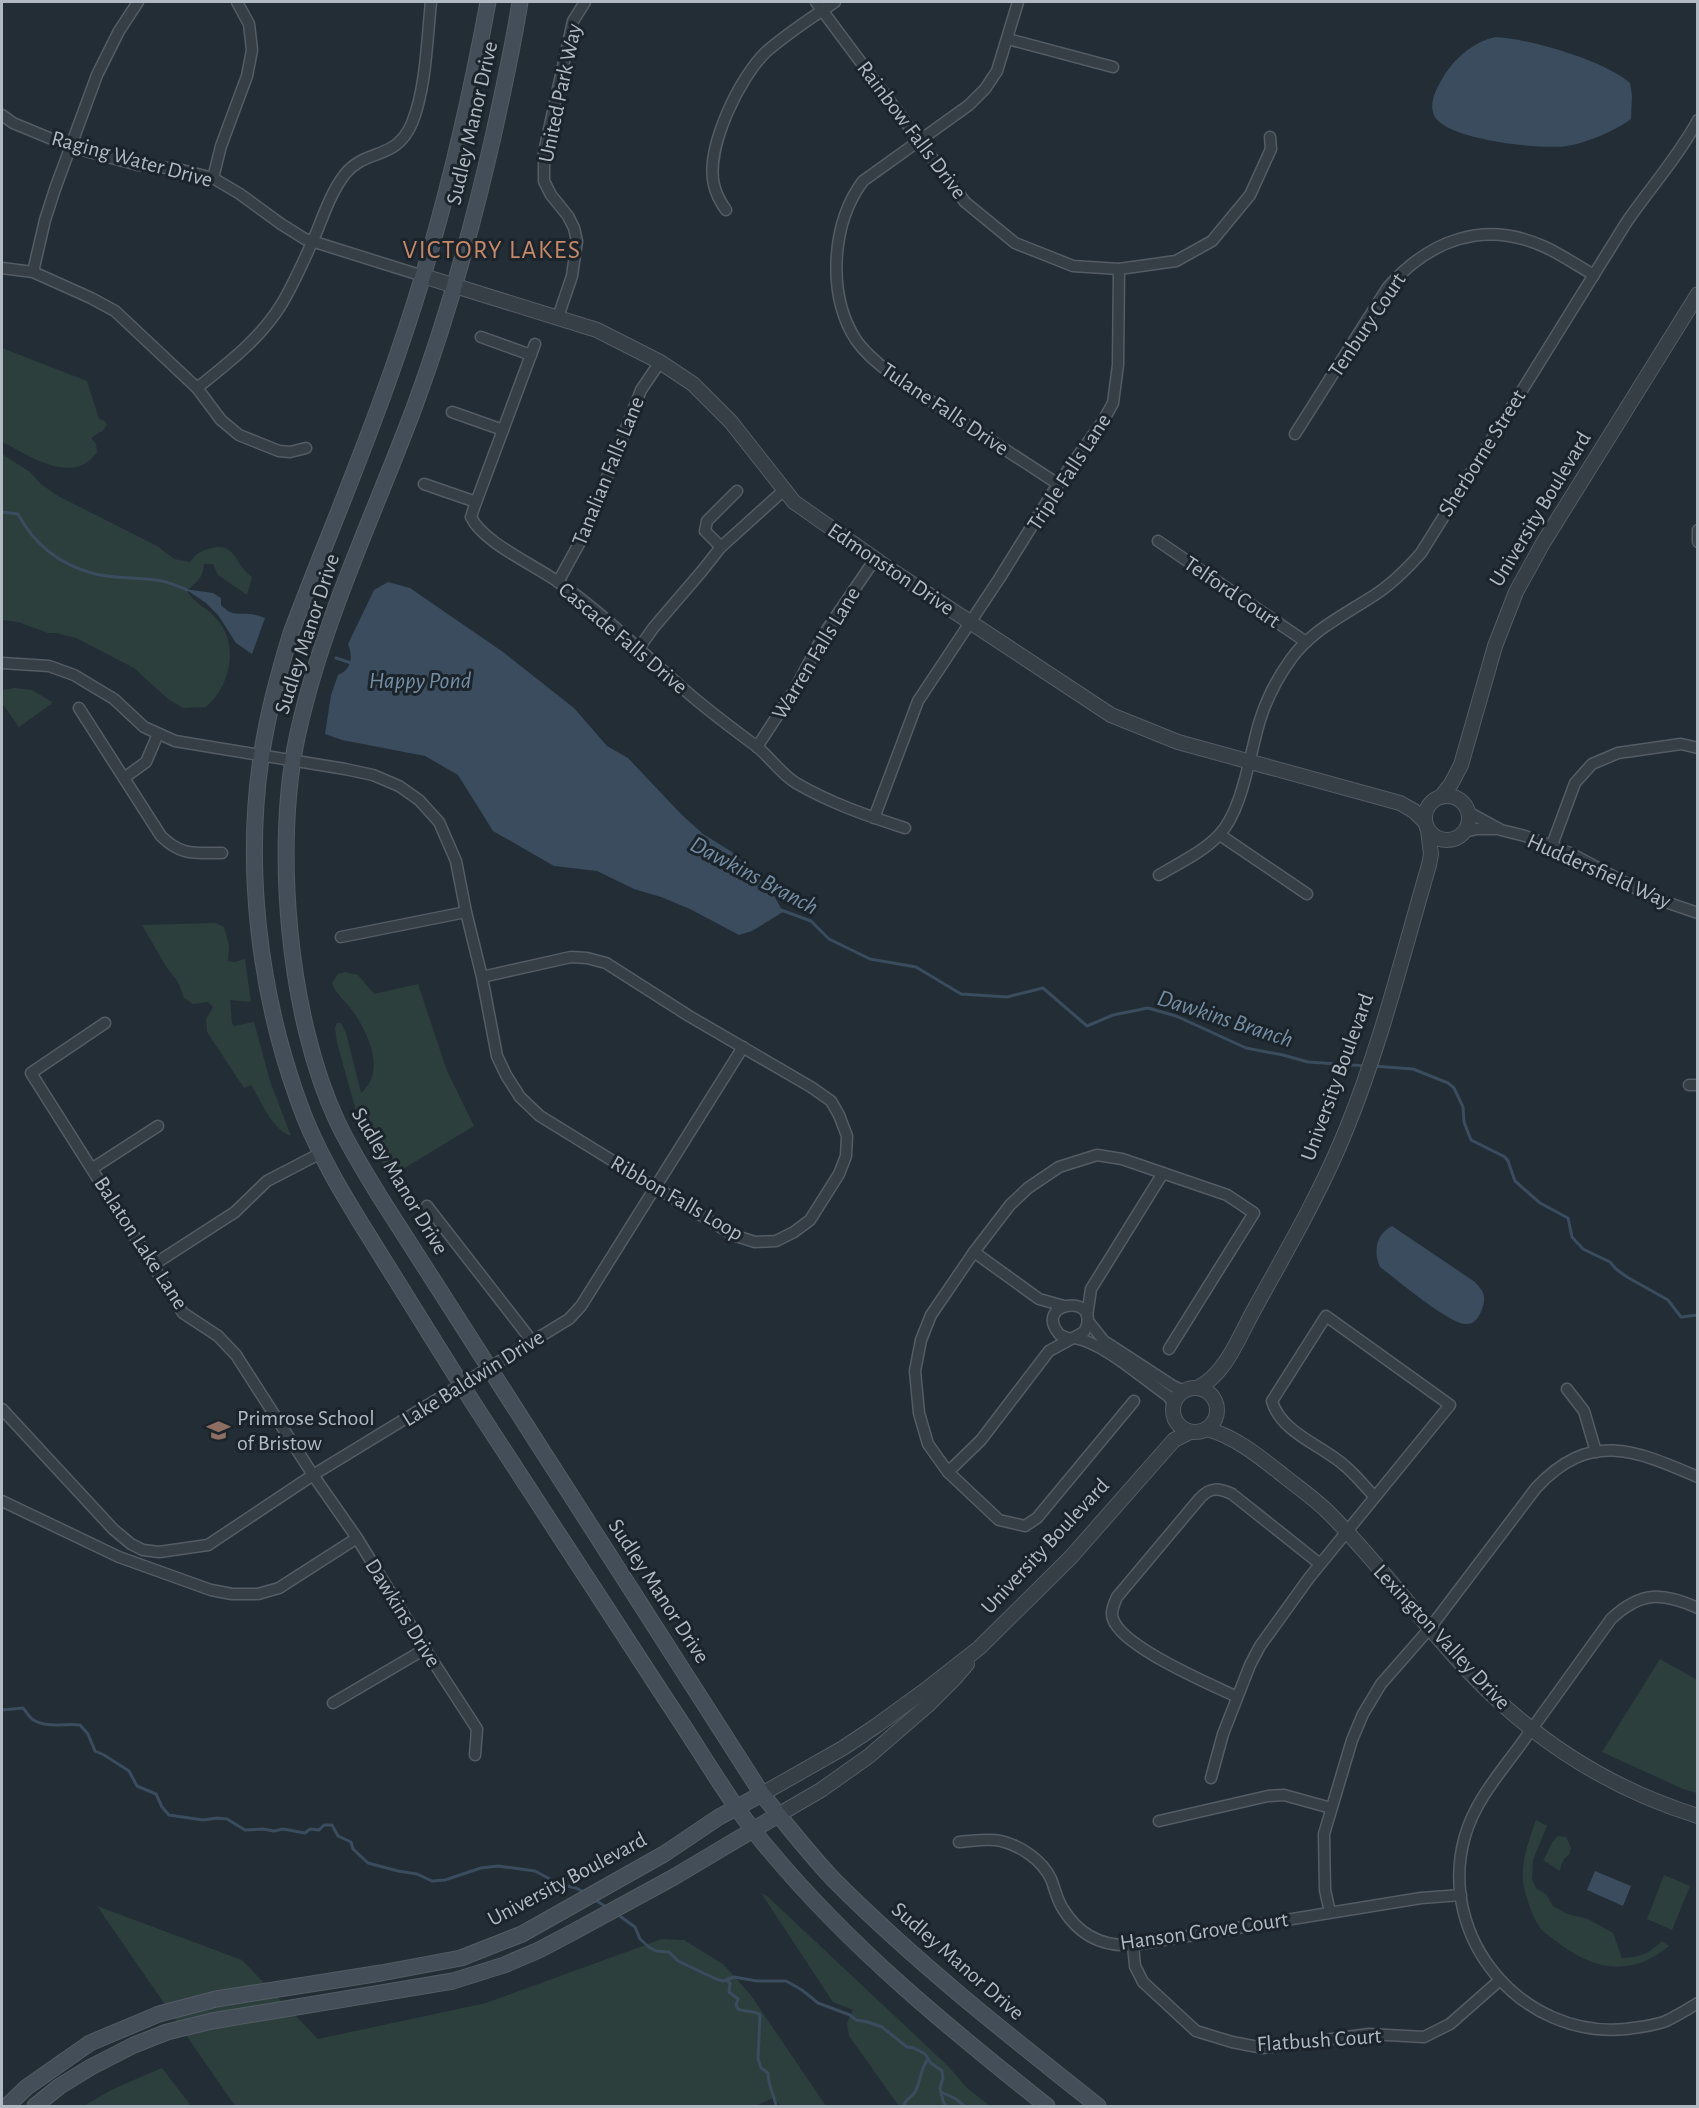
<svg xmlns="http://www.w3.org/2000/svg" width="1699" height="2108" viewBox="0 0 1699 2108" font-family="'Alegreya Sans',sans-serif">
  <rect width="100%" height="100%" fill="#232d35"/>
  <g fill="#2c3f3d">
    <path d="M 2,348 L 87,381 L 99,419 L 105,421 L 107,425 L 102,431 L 91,438 L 96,444 L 97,452 C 73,487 29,455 2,442 Z"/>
    <path d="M 2,454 L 30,472 L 41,484 L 58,496 L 157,546 L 174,559 L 190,562 C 196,554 200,551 209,549 C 236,540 234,565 252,577 L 247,595 L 218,575 L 213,564 L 204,564 C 203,579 196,582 187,591 C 193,602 205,607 214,616 C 240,641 232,684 206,707 L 183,708 L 168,699 L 134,668 L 76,638 L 56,633 L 48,633 L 18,622 L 2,620 Z"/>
    <polygon points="15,688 32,690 52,702 51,704 19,727 2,703 2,690"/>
    <path d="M 215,923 L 224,927 L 229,945 L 228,961 L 234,962 L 245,959 L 251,1002 L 230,1000 L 232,1023 L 234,1026 L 254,1022 L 270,1081 L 291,1136 C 272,1130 261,1101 251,1085 L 244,1088 L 207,1032 L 206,1019 L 213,1007 L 208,1002 L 193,1004 L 184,998 L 178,982 L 167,968 L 142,925 Z"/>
    <path d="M 345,972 L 358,975 L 374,994 L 418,984 L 447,1071 L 474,1126 L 393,1175 L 377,1156 L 358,1118 L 337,1043 L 335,1028 L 337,1023 L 341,1023 L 346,1033 L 361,1093 C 386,1072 369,1035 354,1013 C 347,1002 336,995 332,983 L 338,974 Z"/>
    <polygon points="1660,1659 1697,1680 1697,1793 1683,1789 1602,1752"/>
    <path d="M 1536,1820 L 1547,1826 L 1533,1860 L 1532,1880 L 1536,1888 L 1546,1894 L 1553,1906 L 1567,1914 L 1588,1919 L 1613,1933 L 1622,1958 C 1642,1957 1648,1954 1662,1941 L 1669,1946 C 1631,1978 1592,1970 1556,1941 C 1551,1937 1542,1932 1539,1926 C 1533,1918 1526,1897 1524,1887 C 1519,1866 1529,1840 1536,1820 Z"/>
    <path d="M 1558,1836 L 1566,1837 L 1571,1848 L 1569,1855 C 1563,1858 1561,1865 1560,1871 L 1543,1860 C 1549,1852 1550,1842 1558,1836 Z"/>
    <polygon points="1664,1875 1690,1886 1672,1930 1647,1919"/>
    <polygon points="761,1893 767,1896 949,2067 967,2088 990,2106 899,2106 849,2036 847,2023 853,2010 833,2002"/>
    <polygon points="97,1906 242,1960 318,2039 486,2003 662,1939 684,1940 723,1964 750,1994 826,2106 781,2106 773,2098 755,2106 235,2106"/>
    <polygon points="162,2068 191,2106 84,2106 113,2089"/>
  </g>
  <g fill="#3a4c5d">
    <path d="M 1495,37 C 1531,39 1603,60 1630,83 L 1632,95 L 1631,119 C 1615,131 1586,143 1567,146 C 1542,150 1448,140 1435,117 C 1427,103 1438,86 1445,74 C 1457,56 1474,42 1495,37 Z"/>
    <path d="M 388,582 L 410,588 L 503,652 L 574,708 L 607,746 L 628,758 L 681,814 L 703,834 L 732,852 L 771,890 L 783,912 L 752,931 L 739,935 L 690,909 L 661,897 L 634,889 L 597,871 L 554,866 L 493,831 L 458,775 L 425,756 L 342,740 L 325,734 L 331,695 L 338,675 C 352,669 353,657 348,644 L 374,590 Z"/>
    <path d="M 185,589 L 213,593 L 221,598 L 221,605 C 232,616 236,613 249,614 C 254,614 260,616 265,618 L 252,654 L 236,643 L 218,615 L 206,603 Z"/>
    <path d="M 1392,1226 L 1475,1282 C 1483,1291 1486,1295 1483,1306 C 1480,1315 1476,1325 1465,1324 C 1448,1323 1396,1279 1380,1267 C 1373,1252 1376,1234 1392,1226 Z"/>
    <polygon points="1595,1871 1631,1886 1623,1906 1587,1890"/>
  </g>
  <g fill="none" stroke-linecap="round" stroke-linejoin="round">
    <g stroke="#3a4c5d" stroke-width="3">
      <path d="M 2,512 L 18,514 C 34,544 59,564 92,573 C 112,579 135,577 156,580 C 167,581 177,586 187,590"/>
      <polyline points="336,658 354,664"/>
      <polyline points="781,910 811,921 829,939 870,959 916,967 961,994 1007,997 1043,988 1087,1026 1113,1015 1148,1008 1176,1016 1246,1048 1283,1055 1308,1062 1367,1066"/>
      <polyline points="1373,1066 1413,1069 1448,1083 1454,1088 1463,1107 1464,1122 1471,1140 1505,1157 1508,1161 1515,1181 1540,1203 1568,1218 1572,1237 1583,1249 1610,1262 1616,1269 1627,1277 1668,1300 1681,1317 1698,1315"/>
      <path d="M 2,1710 L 23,1708 C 26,1711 28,1716 32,1719 C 46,1729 65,1723 80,1725 L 88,1734 L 95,1751 L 104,1755 L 129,1771 L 137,1786 L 156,1794 L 162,1807 L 169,1815 L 203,1820 L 217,1818 L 227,1819 L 245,1830 L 263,1829 L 274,1831 L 283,1829 L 305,1833 L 310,1829 L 319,1830 L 324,1825 L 332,1825 L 338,1836 L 351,1842 L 353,1849 L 368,1863 L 398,1871 L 417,1874 L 432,1881 L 445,1880 L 481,1868 L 498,1866 L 535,1871 L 559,1884 L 576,1888 L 584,1892"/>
      <polyline points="594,1899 606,1907"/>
      <polyline points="617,1914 635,1927 640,1939 649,1947 656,1951 669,1952 678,1961 716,1979 723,1981 734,1977 757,1981 786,1981 802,1990 818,2003 850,2015 856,2020 868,2022 882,2027 907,2047 914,2048 925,2054 931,2063 942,2071 943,2078 940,2088 943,2101 946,2106"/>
      <path d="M 726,1980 L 730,1983 L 729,1992 L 738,1999 L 736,2005 L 738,2009 C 746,2013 753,2009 760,2015 L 758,2059 L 761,2068 L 768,2073 C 768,2086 774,2094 776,2106"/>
      <polyline points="941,2092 956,2099 964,2106"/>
      <path d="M 904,2106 C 905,2098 911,2099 915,2092 C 921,2081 920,2069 928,2059"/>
    </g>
    <defs>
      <g id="minor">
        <polyline points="816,2 965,202 1015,243 1073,266 1119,269 1176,261 1212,241 1250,195 1271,149 1270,137"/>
        <path d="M 1018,2 L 997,71 L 985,89 L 969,105 L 863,181 C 831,224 827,295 856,340 C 867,356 883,367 897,379 L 1058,484"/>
        <polyline points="1008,39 1113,67"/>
        <polyline points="2,115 13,123 71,147 138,165 178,169 213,178 240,194 281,224 305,239 423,276"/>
        <polyline points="213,178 221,146 247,76 252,50 249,24 237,2"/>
        <path d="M 726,210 C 721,203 716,194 714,185 C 705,148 740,76 767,51 C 788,33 812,17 835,2"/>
        <polyline points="2,268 33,272 91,298 115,311 197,388 221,420 239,435 279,451 290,452 306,448"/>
        <polyline points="33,272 45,220 55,189 97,75 119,31 138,2"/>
        <polyline points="558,317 572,276 577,241 574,228 568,216 551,195 544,181 544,152 573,21 585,2"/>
        <polyline points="481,337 531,355"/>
        <path d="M 535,344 L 475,505 L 471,517 C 483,543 537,566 561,584 C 605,615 638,649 678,684 C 703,707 729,726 756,746 C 770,757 781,774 796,783 C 830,803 868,816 905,828"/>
        <path d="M 197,388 C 228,363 260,339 281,305 C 295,282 306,256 317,231 C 325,211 332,191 345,174 C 366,148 396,161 412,123 C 426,89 427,39 431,2"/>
        <polyline points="452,412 503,430"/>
        <path d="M 1295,434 L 1388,287 C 1430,240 1484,219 1545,247 C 1562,255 1578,266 1594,275"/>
        <polyline points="424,484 476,502"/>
        <polyline points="1698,530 1698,542"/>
        <polyline points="1158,541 1306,642"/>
        <polyline points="721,547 705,531 707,521 737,491"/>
        <polyline points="558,582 586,531 641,390 660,362"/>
        <polyline points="639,648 654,627 702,571 721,547 783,491"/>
        <polyline points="2,663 49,666 74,675 114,699 144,727 175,741 345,769 373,775 399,786 419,800 439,822 456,861 466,912 482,977 497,1056 506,1075 520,1097 540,1116 733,1235 755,1242 776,1241 794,1232 810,1220 839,1174 846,1156 847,1136 839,1115 831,1101 811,1087 689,1016 606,963 587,958 571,957 482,977"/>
        <path d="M 79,708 L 161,836 C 181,856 195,853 222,853"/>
        <polyline points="757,747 795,689 824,634 875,559"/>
        <polyline points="124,778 146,762 158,734"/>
        <polyline points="1468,812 1501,830 1525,836 1570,853 1654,898 1698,913"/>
        <polyline points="874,818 918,701 999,579 1058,484 1103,421 1113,403 1118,365 1119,269"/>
        <polyline points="1464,832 1477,829 1495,829"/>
        <polyline points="1220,835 1307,894"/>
        <polyline points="1552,845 1575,783 1592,764 1618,753 1681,744 1698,748"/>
        <path d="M 1159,875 C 1179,863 1203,852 1219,835 C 1243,810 1250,752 1260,720 C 1267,698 1278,677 1291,659 C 1311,631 1342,616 1370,598 C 1390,586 1406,570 1421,553 L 1626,223 C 1650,188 1678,157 1698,120"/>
        <polyline points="341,937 466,912"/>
        <polyline points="105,1023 31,1073 183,1313 218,1336 236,1355 313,1475 357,1538 425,1649 477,1729 475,1755"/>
        <polyline points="1689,1085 1698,1085"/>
        <polyline points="93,1168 158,1126"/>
        <polyline points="427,1206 532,1341"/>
        <polyline points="974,1252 1039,1299 1064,1306"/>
        <polyline points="153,1265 235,1212 267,1181 321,1153"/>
        <polyline points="1087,1316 1091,1289 1163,1173"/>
        <polyline points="1088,1321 1104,1341 1173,1386 1184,1391"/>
        <path d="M 1075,1338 C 1104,1343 1143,1379 1168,1396 L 1174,1404"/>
        <polyline points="1567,1389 1584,1411 1596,1452"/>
        <polyline points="1134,1401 1037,1518 1025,1526 999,1520 948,1472 928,1444 919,1413 915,1371 921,1340 931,1315 974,1252 1010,1205 1028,1188 1059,1167 1097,1155 1122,1159 1227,1195 1254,1213 1169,1349"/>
        <polyline points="2,1409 113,1529 131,1544 143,1550 159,1552 208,1545 313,1475 569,1319 581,1306 743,1047"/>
        <path d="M 948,1472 L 981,1440 L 1049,1351 L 1084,1332 C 1105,1292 1030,1301 1060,1335 L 1070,1339"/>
        <polyline points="2,1501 119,1557 211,1590 232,1594 258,1594 279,1588 357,1538"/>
        <path d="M 1698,1608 C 1662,1592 1641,1591 1611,1619 C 1581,1661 1551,1702 1521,1744 C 1500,1773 1475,1801 1465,1836 C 1436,1938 1522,2039 1626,2029 C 1639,2027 1654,2026 1666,2021 C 1677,2016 1688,2009 1698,2003"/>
        <path d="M 1237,1697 C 1210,1684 1122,1647 1113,1619 C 1110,1612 1114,1604 1117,1597 L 1200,1498 C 1210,1487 1219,1488 1232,1494 L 1320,1564"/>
        <polyline points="333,1703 425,1649"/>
        <path d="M 1211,1778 L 1223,1734 L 1250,1665 L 1260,1646 L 1309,1578 L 1450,1405 L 1326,1316 L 1272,1401 C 1281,1433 1322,1445 1345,1466 C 1356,1475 1365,1487 1375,1497"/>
        <polyline points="1159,1821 1268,1796 1284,1795 1331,1808"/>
        <path d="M 959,1842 C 973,1841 988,1838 1001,1841 C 1021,1846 1042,1860 1051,1879 C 1055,1889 1057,1900 1063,1909 C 1079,1935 1103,1947 1133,1945 L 1421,1898 L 1461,1895"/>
        <path d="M 1330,1912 L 1325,1890 L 1324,1834 L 1352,1740 L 1363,1714 L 1381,1684 L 1430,1628 L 1536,1488 C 1590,1430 1635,1450 1698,1477"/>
        <polyline points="1133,1945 1135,1966 1143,1982 1196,2031 1232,2042 1263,2048 1369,2034 1424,2037 1450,2024 1500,1980"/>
      </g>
      <g id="tertiary">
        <polyline points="423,276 597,330 660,362 693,384 731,422 794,502 888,568 1111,715 1178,742 1400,803 1414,811 1425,822"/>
        <circle cx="1447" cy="818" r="22"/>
        <polyline points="1441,797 1451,784 1461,765 1495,646 1516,592 1543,543 1698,294"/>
        <circle cx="1195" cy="1410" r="22"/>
        <path d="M 1197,1388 C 1226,1375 1240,1334 1255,1308 C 1287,1250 1321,1192 1346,1130 C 1381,1044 1403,954 1429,865 L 1431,854 L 1428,830"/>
        <path d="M 1207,1429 C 1236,1437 1260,1457 1284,1476 C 1299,1488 1315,1499 1329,1513 C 1379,1563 1421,1622 1470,1673 C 1533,1739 1610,1789 1698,1816"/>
        <polyline points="762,1794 843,1748 876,1726 924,1691 979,1648 1071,1557 1174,1440 1190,1432"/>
        <polyline points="778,1815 821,1790 869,1756 928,1705 955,1678 967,1664"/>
      </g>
      <g id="secondary">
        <path d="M 488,2 C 466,121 438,238 398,353 C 366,448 326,540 291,633 C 279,672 268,712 262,752 C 244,865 259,990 297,1097 C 317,1156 351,1207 383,1259 C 419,1316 453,1373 490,1429 C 549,1520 608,1610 667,1701 C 701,1751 731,1806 771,1852 C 852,1949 949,2028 1047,2106"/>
        <path d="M 520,2 C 513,47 503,92 493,137 C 472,229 447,319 414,408 C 374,515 323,620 298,733 C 273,844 288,1017 337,1121 C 349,1147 365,1172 380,1197 L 762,1794 C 785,1823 809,1854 835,1881 C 917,1963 1007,2034 1098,2106"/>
        <polyline points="7,2106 27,2087 90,2043 159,2014 216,1999 381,1973 461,1958 522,1934 664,1854 719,1817 762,1794"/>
        <polyline points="35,2106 60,2086 91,2067 134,2045 167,2032 212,2021 453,1981 504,1965 539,1950 575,1931 674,1877 778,1815"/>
      </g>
    </defs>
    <use href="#minor" stroke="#545c64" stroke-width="13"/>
    <use href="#tertiary" stroke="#545c64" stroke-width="16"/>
    <use href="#secondary" stroke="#545c64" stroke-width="17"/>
    <use href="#minor" stroke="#363e46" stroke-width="10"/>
    <use href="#tertiary" stroke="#363e46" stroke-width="14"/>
    <use href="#secondary" stroke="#444e59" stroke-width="15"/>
  </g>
  <defs>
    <symbol id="school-bare" viewBox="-9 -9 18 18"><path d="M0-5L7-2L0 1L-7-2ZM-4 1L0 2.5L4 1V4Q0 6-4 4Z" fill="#8d6e63" stroke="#1b232b" stroke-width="2.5" paint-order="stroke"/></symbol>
  </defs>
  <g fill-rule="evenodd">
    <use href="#school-bare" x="202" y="1414" width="33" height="33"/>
  </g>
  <g text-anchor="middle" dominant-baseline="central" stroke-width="6" stroke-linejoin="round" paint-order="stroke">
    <g font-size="22" fill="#b1b9c3" stroke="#1b232b">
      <text transform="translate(560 93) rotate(-78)">United Park Way</text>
      <text transform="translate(472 123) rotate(-77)">Sudley Manor Drive</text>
      <text transform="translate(912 130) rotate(53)">Rainbow Falls Drive</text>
      <text transform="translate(132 159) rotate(15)">Raging Water Drive</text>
      <text transform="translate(1367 325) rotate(-56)">Tenbury Court</text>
      <text transform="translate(945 409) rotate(34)">Tulane Falls Drive</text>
      <text transform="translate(1482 453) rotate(-58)">Sherborne Street</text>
      <text transform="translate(608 471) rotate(-68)">Tanalian Falls Lane</text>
      <text transform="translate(1069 472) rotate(-57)">Triple Falls Lane</text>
      <text transform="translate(1540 509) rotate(-59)">University Boulevard</text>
      <text transform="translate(891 569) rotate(34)">Edmonston Drive</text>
      <text transform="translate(1232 592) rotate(34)">Telford Court</text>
      <text transform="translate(307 634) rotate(-72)">Sudley Manor Drive</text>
      <text transform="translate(623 638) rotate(40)">Cascade Falls Drive</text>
      <text transform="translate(816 653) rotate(-59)">Warren Falls Lane</text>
      <text transform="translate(1599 871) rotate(24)">Huddersfield Way</text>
      <text transform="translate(1337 1077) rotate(-70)">University Boulevard</text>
      <text transform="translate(400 1181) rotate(59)">Sudley Manor Drive</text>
      <text transform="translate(677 1198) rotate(30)">Ribbon Falls Loop</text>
      <text transform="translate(141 1243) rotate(57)">Balaton Lake Lane</text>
      <text transform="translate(473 1378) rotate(-32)">Lake Baldwin Drive</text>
      <text transform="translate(1045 1546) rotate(-47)">University Boulevard</text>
      <text transform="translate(659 1591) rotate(57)">Sudley Manor Drive</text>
      <text transform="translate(403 1613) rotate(58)">Dawkins Drive</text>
      <text transform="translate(1442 1637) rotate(47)">Lexington Valley Drive</text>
      <text transform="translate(567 1879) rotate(-28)">University Boulevard</text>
      <text transform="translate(1204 1931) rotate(-8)">Hanson Grove Court</text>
      <text transform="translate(958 1961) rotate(41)">Sudley Manor Drive</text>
      <text transform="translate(1319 2040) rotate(-4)">Flatbush Court</text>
    </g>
    <g font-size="22" fill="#b1b9c3" stroke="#1b232b" text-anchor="start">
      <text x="237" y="1418">Primrose School<tspan x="237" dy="25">of Bristow</tspan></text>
    </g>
    <g font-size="24" font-style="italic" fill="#748da3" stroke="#1b232b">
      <text x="420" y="681">Happy Pond</text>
      <text transform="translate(754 876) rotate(28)">Dawkins Branch</text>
      <text transform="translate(1225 1019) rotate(18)">Dawkins Branch</text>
    </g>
    <g font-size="26" letter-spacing="1.5" fill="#c78868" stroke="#1b232b">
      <text x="492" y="250">VICTORY LAKES</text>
    </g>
  </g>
  <rect width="1699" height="2108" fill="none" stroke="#b1b9c3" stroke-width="6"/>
</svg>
